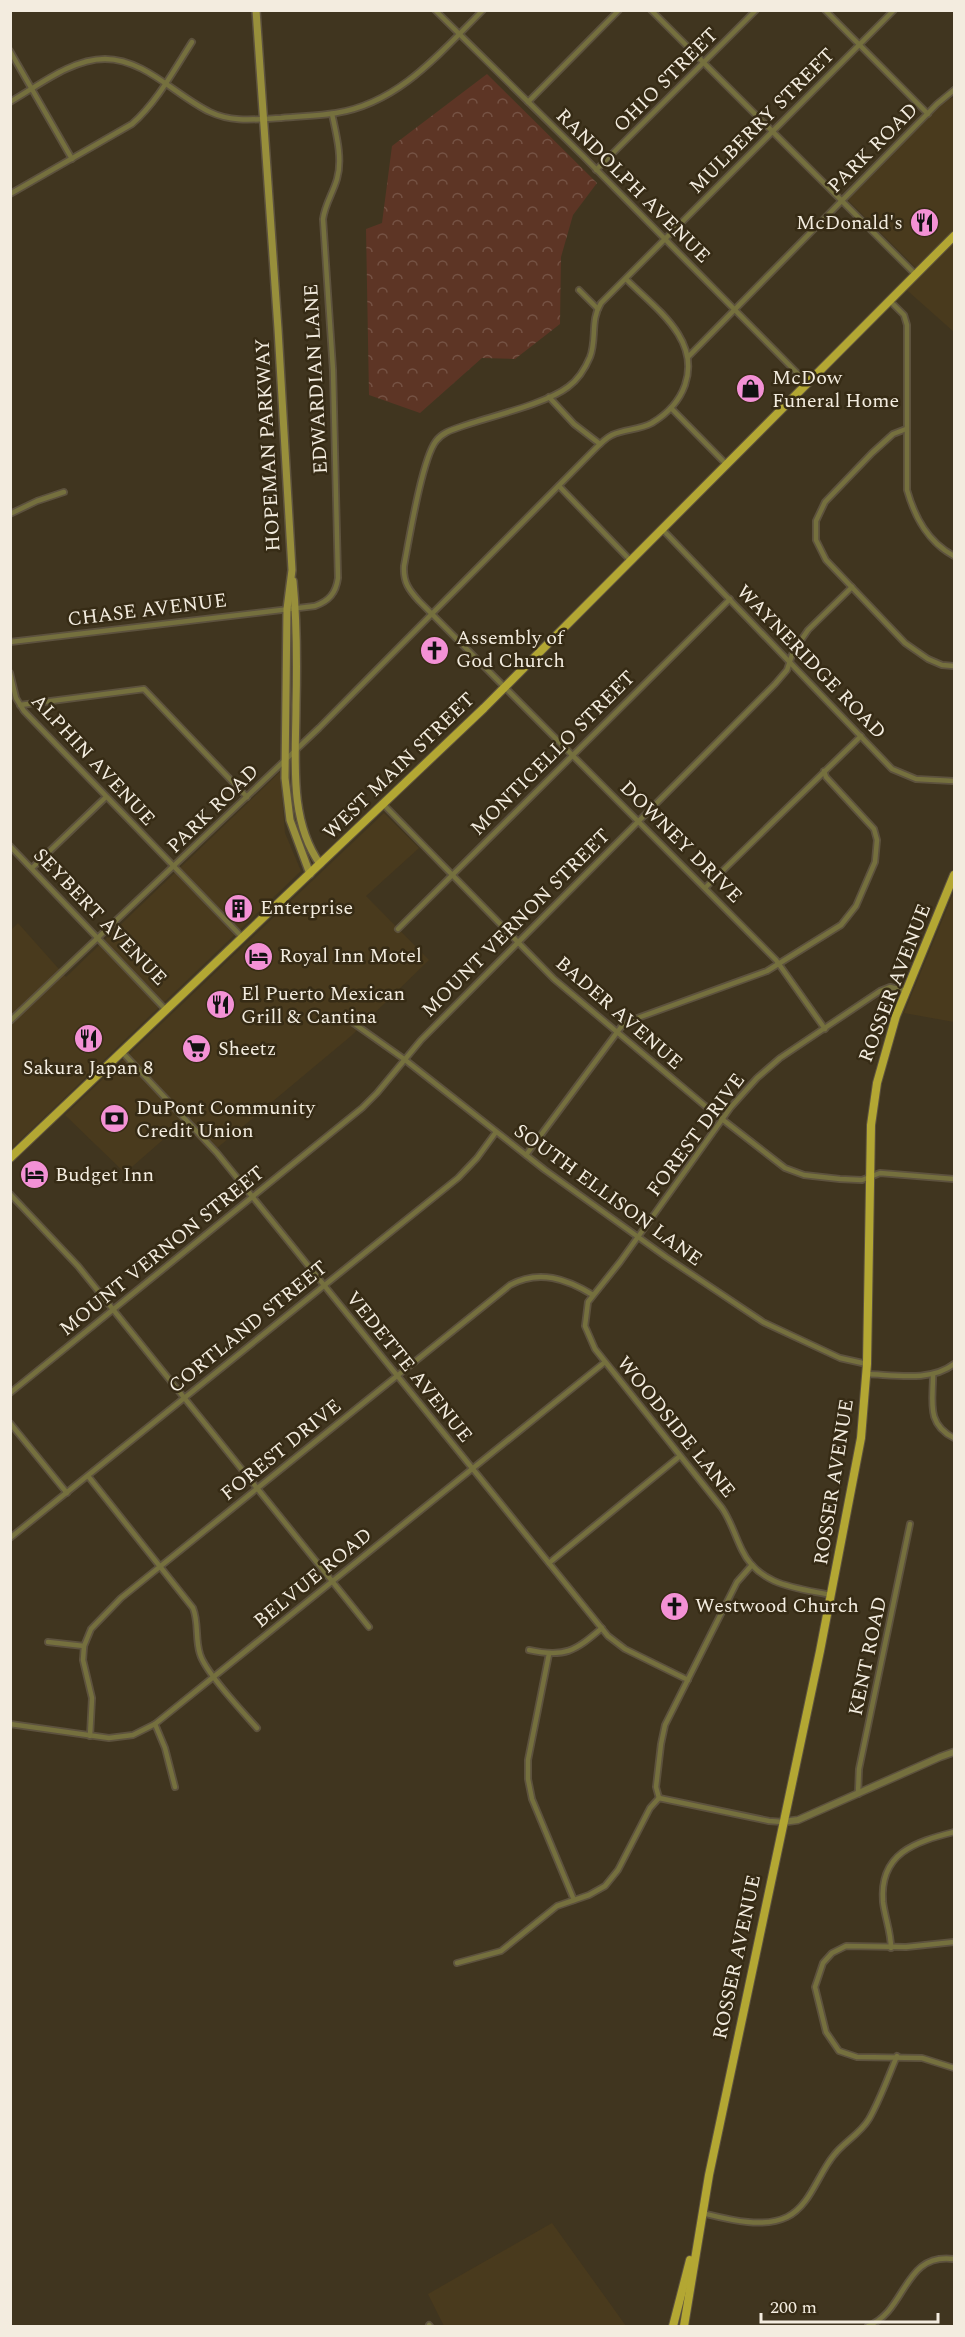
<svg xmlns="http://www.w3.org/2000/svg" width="965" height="2337" viewBox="0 0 965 2337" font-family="Spectral,serif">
  <defs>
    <pattern id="park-crowns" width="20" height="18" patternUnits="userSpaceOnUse" patternTransform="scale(1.5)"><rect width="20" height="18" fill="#5d3525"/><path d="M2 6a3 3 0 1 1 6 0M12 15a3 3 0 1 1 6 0" fill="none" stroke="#755244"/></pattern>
  </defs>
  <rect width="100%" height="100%" fill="#40351f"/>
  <g fill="#493a1d">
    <polygon points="954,97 954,332 900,284 916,268 848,200 946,100"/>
    <polygon points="280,772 285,833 301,871 11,1149 11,930 18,923 66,977"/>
    <polygon points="384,813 419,848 366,896 429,960 351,1036 211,1153 182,1123 125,1173 65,1115"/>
    <polygon points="954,892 954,1022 904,1013"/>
    <polygon points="552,2223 626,2326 444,2326 428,2294"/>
  </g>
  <polygon fill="url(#park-crowns)" points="487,74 597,183 573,215 561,257 560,324 515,359 482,358 420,413 369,395 366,229 382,223 392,146"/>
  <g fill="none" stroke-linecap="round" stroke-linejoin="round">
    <defs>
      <g id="minor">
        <polyline points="435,10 583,156 808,384"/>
        <polyline points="651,10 916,275"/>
        <polyline points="825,10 928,114"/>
        <polyline points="10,51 72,159"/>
        <path d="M 10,102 C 38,86 71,59 105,59 C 145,59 176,96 210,112 C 233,123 257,119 281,118 C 299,116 318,116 336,113 C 399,103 440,53 483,10"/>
        <polyline points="528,102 619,10"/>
        <polyline points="596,170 756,10"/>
        <path d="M 10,194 L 132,124 C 157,102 174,70 192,42"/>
        <polyline points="579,290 598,309"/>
        <path d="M 890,301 L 904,315 L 907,325 L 907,490 C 915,518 928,542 954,556"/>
        <polyline points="688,357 937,104 954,90"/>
        <polyline points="549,397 574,424 600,444"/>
        <polyline points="671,408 727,465"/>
        <polyline points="906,429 893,434 872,453 825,502 816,521 816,540 826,560 905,643 928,659 942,665 954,666"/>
        <polyline points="559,486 631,561"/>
        <polyline points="10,514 37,501 64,492"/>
        <polyline points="663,530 892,769 916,779 954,781"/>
        <path d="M 10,642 L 315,606 C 329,601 336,593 338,578 L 333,370 L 323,219 C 325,204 333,193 337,179 C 343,159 336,133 332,114"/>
        <polyline points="10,673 16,698 24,711 242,937"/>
        <polyline points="20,705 144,689 247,797"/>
        <polyline points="383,804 554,979 704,1105 785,1168 804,1175 840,1179 862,1180 880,1173 954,1179"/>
        <polyline points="10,846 166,1010"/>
        <polyline points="32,868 106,797"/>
        <polyline points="706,887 861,736"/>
        <polyline points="398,929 730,599"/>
        <polyline points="349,1020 404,1059 545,1170 666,1257 763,1322 840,1358 867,1364"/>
        <path d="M 10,1021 L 319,728 L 591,453 C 597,447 604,439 612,435 C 625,429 639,430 652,423 C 667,414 679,402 685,385 C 701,339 655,308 626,279"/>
        <path d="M 825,1029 L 776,960 L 419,601 C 409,590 403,582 404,566 C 409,540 422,459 436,441 C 442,433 451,430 460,427 C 488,417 546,404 568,387 C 579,379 585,369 590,357 C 597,339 590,320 601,303 L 894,10"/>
        <polyline points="122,1052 217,1153 608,1636 625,1649 688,1680"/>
        <polyline points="526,1155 621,1027 632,1020 767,971 841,925 856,906 875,862 877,840 874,829 826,777 824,771"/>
        <polyline points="10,1194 78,1266 369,1627"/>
        <path d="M 867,1374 C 895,1375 931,1382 954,1364"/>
        <path d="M 933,1375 C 933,1402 926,1424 954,1438"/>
        <polyline points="10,1393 362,1108 377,1093 421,1040 775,684 787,670 793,652 808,630 852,587"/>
        <polyline points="10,1423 67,1493"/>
        <path d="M 88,1476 L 193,1608 C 199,1623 195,1639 200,1654 C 205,1672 243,1712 257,1728"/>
        <polyline points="10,1538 458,1178 477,1158 496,1132"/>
        <polyline points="549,1563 680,1456"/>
        <path d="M 831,1595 C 797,1588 759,1586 742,1550 C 735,1536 731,1521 722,1508 L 595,1349 L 585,1326 L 588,1302 L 620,1262 L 731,1107 L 757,1078 L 780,1058 L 880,991 L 890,987 L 906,991"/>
        <polyline points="48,1642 84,1646"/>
        <path d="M 529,1650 C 565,1658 575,1651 602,1628"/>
        <polyline points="549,1654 528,1760 528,1779 532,1799 574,1900"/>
        <polyline points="10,1724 109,1738 133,1735 155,1724 605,1362"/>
        <polyline points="155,1724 165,1748 175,1787"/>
        <path d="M 90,1736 L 92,1698 L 83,1660 L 84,1646 L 91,1629 L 121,1598 L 510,1285 C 539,1269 567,1279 593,1295"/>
        <polyline points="858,1794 859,1769 910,1524"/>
        <polyline points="659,1798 656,1787 661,1744 665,1725 737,1582 752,1565"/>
        <polyline points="659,1798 769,1821 783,1822"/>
        <polyline points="954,1942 906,1947 846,1946 832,1953 823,1963 815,1987 826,2032 839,2051 857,2057 922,2058 954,2068"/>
        <path d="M 891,1948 C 891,1932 885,1918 883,1902 C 879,1853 915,1842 954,1832"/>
        <polyline points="457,1963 501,1951 557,1906 589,1895 605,1886 618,1870 650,1808 659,1798"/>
        <path d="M 702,2213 C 727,2219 762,2229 787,2217 C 810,2206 818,2174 834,2155 C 844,2142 860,2134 869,2119 C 880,2100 888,2077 897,2056"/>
        <polyline points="429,2325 430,2326"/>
        <path d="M 868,2326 C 907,2311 903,2252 954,2259"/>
      </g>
      <polyline id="tertiary" points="783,1822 798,1820 940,1757 954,1752"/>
      <g id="secondary">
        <polyline points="256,10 278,329 292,570 287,609 285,778 290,820 310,874"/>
        <path d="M 293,581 C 297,622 297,663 296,705 C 296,757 288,819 320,864"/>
      </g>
      <g id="primary">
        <polyline points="10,1158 484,708 954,236"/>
        <polyline points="673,2326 690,2260"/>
        <polyline points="684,2326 709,2175 820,1651 861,1438 867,1364 871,1125 877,1083 896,1016 954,875"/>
      </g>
    </defs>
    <use href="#minor" stroke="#5d523e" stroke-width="8"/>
    <use href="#tertiary" stroke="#5d523e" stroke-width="9"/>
    <use href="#secondary" stroke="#5d523e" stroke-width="10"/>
    <use href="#primary" stroke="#5d523e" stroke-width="10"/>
    <use href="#minor" stroke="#75703e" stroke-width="4.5"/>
    <use href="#tertiary" stroke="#75703e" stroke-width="6"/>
    <use href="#secondary" stroke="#988f3b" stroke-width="7"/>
    <use href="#primary" stroke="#b3a733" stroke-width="8"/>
  </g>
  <defs>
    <symbol id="restaurant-disc" viewBox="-11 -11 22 22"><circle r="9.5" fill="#f391d5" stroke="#362b15"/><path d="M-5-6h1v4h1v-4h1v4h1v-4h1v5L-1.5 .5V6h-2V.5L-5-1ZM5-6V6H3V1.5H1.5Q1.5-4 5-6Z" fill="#111"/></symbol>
    <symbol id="shop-disc" viewBox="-11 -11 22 22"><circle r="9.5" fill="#f391d5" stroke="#362b15"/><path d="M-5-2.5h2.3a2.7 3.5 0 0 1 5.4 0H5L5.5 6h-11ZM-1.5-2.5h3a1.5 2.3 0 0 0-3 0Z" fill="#111"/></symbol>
    <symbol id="church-disc" viewBox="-11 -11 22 22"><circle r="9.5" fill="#f391d5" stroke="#362b15"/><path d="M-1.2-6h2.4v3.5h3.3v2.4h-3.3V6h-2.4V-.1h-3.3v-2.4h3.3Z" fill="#111"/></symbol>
    <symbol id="building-disc" viewBox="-11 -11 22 22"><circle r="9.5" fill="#f391d5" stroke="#362b15"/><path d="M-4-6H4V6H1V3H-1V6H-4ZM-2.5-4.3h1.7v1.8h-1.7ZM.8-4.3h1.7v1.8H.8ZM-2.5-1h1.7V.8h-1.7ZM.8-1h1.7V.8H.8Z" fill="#111"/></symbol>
    <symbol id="hotel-disc" viewBox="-11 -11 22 22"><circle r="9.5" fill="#f391d5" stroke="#362b15"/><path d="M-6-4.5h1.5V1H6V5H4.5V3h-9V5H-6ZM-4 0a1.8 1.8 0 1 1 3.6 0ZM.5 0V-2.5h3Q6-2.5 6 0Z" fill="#111"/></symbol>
    <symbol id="supermarket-disc" viewBox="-11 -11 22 22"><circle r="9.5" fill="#f391d5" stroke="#362b15"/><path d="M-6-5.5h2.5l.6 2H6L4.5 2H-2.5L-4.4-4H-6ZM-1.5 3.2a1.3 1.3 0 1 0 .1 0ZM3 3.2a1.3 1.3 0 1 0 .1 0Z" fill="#111"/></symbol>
    <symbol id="bank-disc" viewBox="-11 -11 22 22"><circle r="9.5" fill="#f391d5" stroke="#362b15"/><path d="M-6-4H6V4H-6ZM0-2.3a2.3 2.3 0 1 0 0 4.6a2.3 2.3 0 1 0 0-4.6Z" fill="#111"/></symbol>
  </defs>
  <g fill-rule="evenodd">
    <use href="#restaurant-disc" x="908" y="206" width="33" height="33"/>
    <use href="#shop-disc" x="734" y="372" width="33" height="33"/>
    <use href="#church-disc" x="418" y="634" width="33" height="33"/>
    <use href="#building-disc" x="222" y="892" width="33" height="33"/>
    <use href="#hotel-disc" x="242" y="940" width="33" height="33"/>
    <use href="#restaurant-disc" x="204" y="988" width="33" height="33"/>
    <use href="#restaurant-disc" x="72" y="1022" width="33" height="33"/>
    <use href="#supermarket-disc" x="180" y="1032" width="33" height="33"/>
    <use href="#bank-disc" x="98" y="1102" width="33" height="33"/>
    <use href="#hotel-disc" x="18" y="1158" width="33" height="33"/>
    <use href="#church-disc" x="658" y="1590" width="33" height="33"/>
  </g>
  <g text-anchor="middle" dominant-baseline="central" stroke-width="5" stroke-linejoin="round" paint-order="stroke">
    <g font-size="20" fill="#f3ecdf" stroke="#362b15">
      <text transform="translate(666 80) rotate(-45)">OHIO STREET</text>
      <text transform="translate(762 121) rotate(-45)">MULBERRY STREET</text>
      <text transform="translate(873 148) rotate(-45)">PARK ROAD</text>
      <text transform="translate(633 186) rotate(45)">RANDOLPH AVENUE</text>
      <text transform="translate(316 379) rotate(-93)">EDWARDIAN LANE</text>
      <text transform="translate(268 445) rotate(-93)">HOPEMAN PARKWAY</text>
      <text transform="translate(147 610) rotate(-7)">CHASE AVENUE</text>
      <text transform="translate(811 662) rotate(46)">WAYNERIDGE ROAD</text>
      <text transform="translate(553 753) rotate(-45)">MONTICELLO STREET</text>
      <text transform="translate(93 760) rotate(47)">ALPHIN AVENUE</text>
      <text transform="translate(399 766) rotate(-44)">WEST MAIN STREET</text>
      <text transform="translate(213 809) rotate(-44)">PARK ROAD</text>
      <text transform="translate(681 842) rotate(45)">DOWNEY DRIVE</text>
      <text transform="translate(100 917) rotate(46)">SEYBERT AVENUE</text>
      <text transform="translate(516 923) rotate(-45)">MOUNT VERNON STREET</text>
      <text transform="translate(895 983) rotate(-69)">ROSSER AVENUE</text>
      <text transform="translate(619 1013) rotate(41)">BADER AVENUE</text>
      <text transform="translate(696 1135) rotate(-53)">FOREST DRIVE</text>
      <text transform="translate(608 1195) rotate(36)">SOUTH ELLISON LANE</text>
      <text transform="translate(162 1251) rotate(-39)">MOUNT VERNON STREET</text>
      <text transform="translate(248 1327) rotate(-39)">CORTLAND STREET</text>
      <text transform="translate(409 1367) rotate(51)">VEDETTE AVENUE</text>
      <text transform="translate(676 1427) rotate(51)">WOODSIDE LANE</text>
      <text transform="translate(281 1450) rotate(-39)">FOREST DRIVE</text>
      <text transform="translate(834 1482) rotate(-81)">ROSSER AVENUE</text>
      <text transform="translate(313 1578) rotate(-39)">BELVUE ROAD</text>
      <text transform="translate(868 1656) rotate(-78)">KENT ROAD</text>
      <text transform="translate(737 1957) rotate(-78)">ROSSER AVENUE</text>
    </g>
    <g font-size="20" fill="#f3ecdf" stroke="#362b15" text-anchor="start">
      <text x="903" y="223" text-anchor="end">McDonald's</text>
      <text x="772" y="378">McDow<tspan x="772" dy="23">Funeral Home</tspan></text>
      <text x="456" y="638">Assembly of<tspan x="456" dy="23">God Church</tspan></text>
      <text x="260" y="908">Enterprise</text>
      <text x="279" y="956">Royal Inn Motel</text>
      <text x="241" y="994">El Puerto Mexican<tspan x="241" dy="23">Grill &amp; Cantina</tspan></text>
      <text x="218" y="1049">Sheetz</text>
      <text x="88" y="1068" text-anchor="middle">Sakura Japan 8</text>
      <text x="136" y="1108">DuPont Community<tspan x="136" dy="23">Credit Union</tspan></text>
      <text x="55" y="1175">Budget Inn</text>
      <text x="695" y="1606">Westwood Church</text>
    </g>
  </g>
  <rect width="965" height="2337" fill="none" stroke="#f3ecdf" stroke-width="24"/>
  <path d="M761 2313v9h177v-9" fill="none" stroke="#f3ecdf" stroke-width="3"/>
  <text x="770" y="2313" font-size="18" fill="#f3ecdf" stroke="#362b15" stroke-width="4.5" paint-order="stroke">200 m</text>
</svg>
